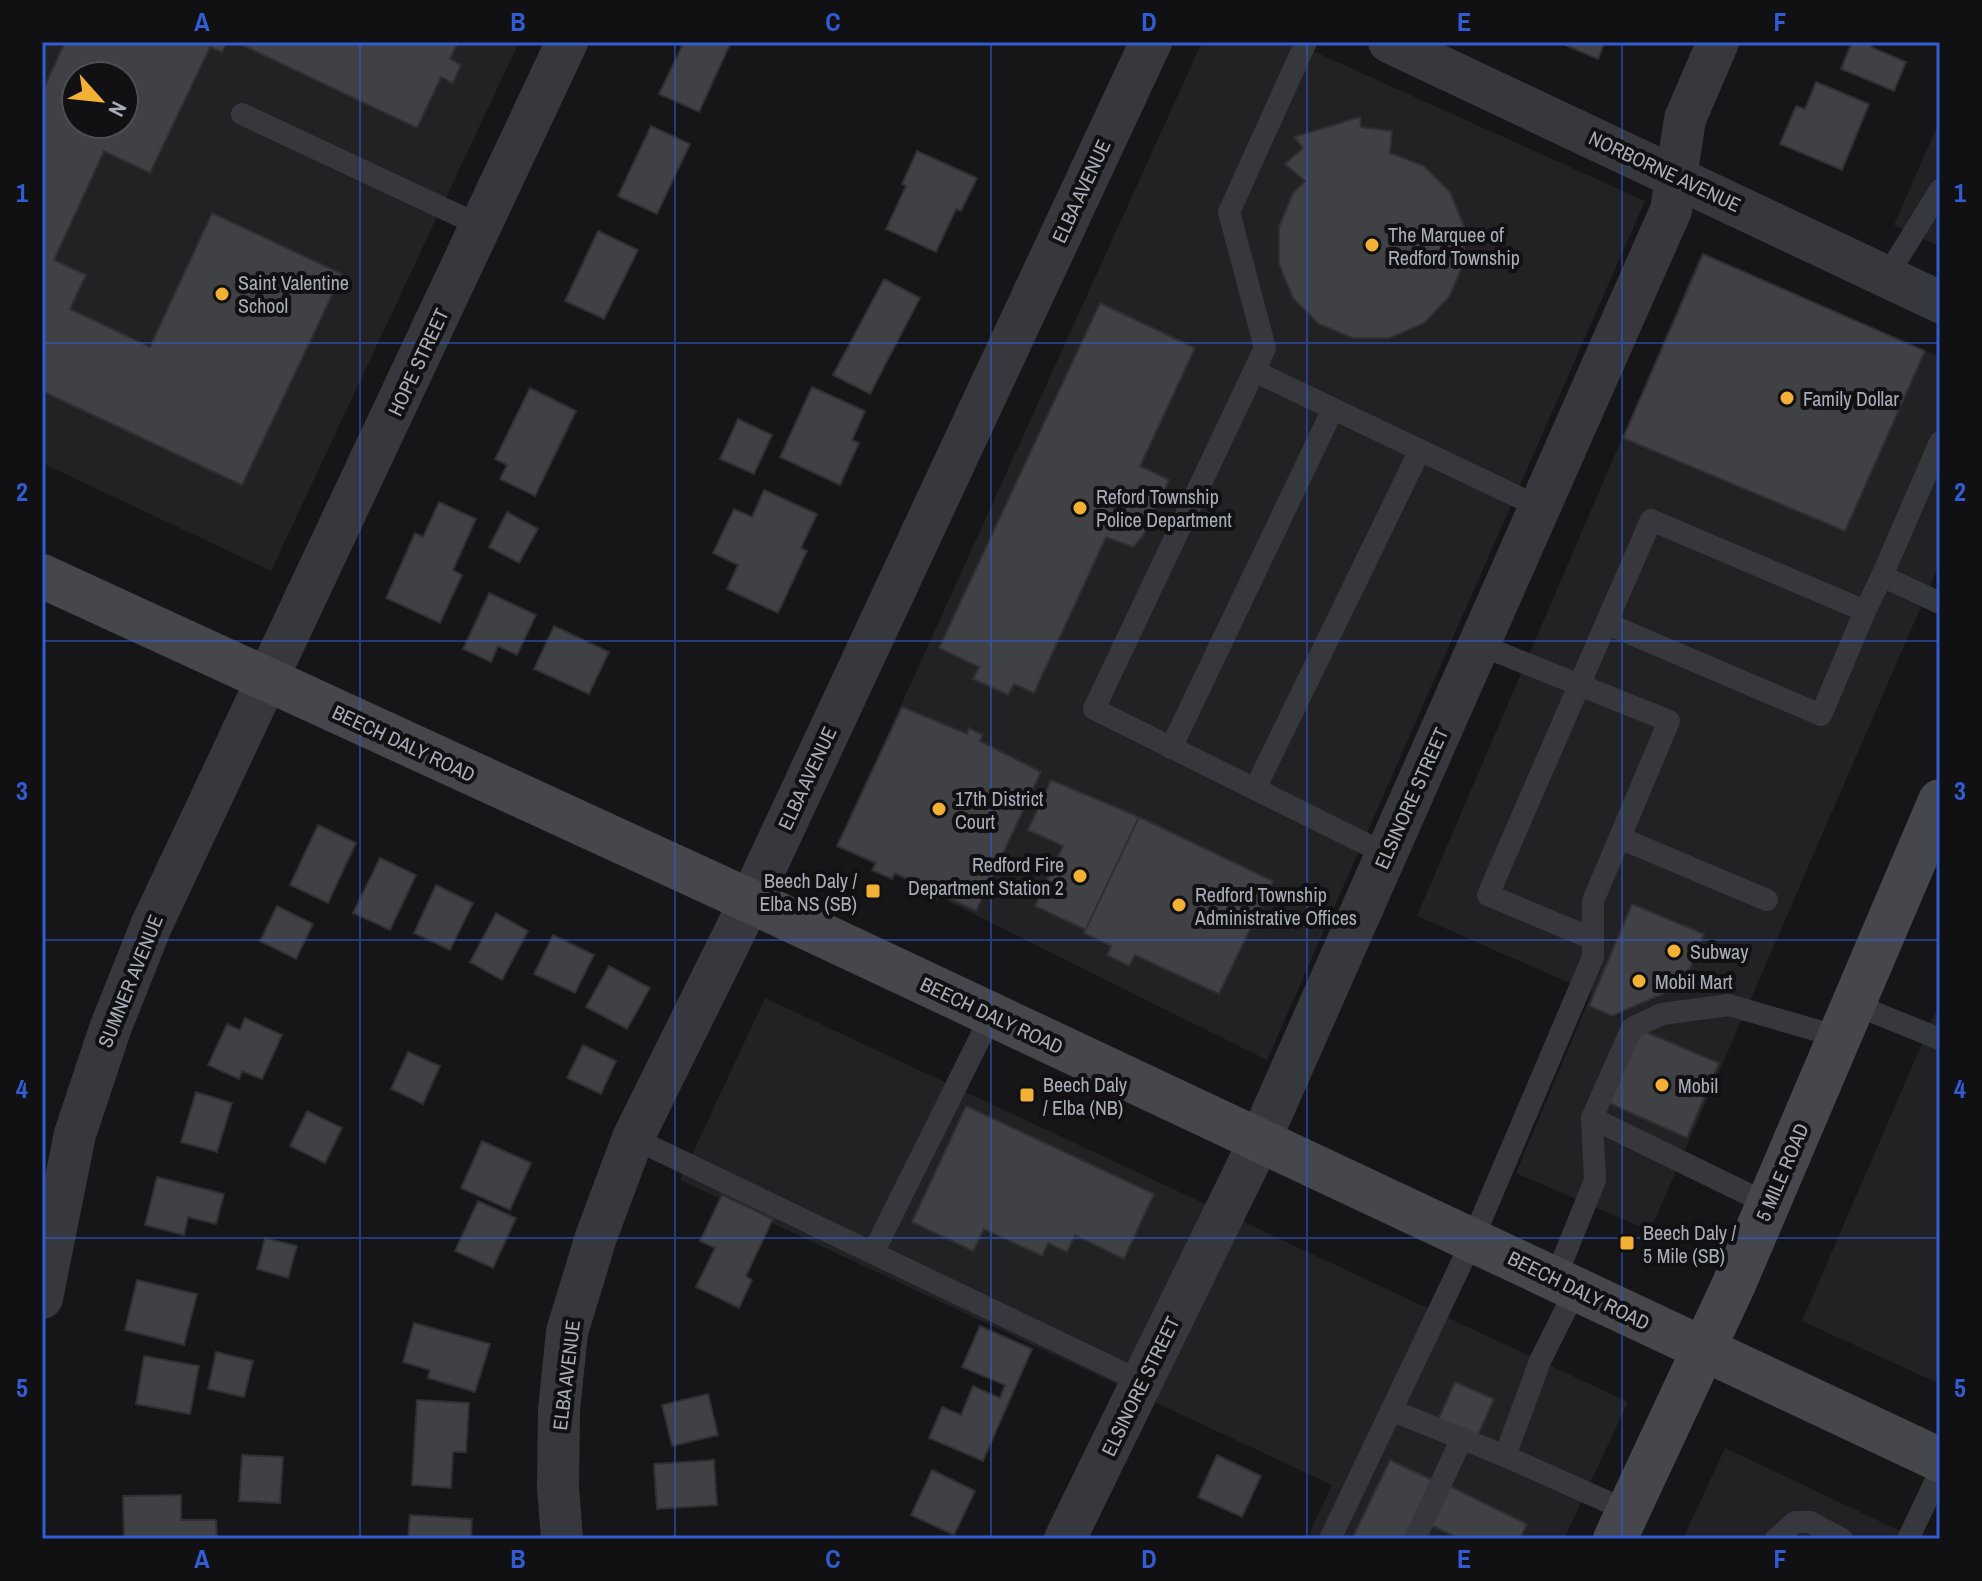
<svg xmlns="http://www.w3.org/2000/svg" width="1982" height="1581" viewBox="0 0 1982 1581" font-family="'Archivo Narrow',sans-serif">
  <rect width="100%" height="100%" fill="#161618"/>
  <g fill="#222225" fill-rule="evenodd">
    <path d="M 42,42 L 519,42 L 271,571 L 42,463 ZM 76,76 L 124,76 L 124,124 L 76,124 Z"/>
    <polygon points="1202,42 1293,42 1645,201 1267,1060 837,846"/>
    <polygon points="1940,120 1940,247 1894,225"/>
    <polygon points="1701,254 1940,357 1940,563 1650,1231 1516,1173 1592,993 1417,916"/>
    <polygon points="765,998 1628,1402 1564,1539 1307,1539 1332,1485 680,1180"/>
    <polygon points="1940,1002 1940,1384 1802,1321"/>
    <polygon points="1725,1448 1917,1539 1683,1539"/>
  </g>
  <g fill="#404145" stroke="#303034" stroke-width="2" fill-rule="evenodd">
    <path d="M 65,42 L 227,42 L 222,52 L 210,47 L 150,173 L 104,151 L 54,260 L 86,275 L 70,309 L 150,347 L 212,213 L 342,274 L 242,485 L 42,391 L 42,92 ZM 76,76 L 124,76 L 124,124 L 76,124 Z"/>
    <polygon points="236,42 458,42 450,59 461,65 453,83 441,77 417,128"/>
    <polygon points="684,42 731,42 699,112 659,94"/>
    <polygon points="1558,42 1605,42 1598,59"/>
    <polygon points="1852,42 1873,42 1871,47 1906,62 1894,91 1841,69"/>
    <polygon points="1816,82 1869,104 1842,170 1780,144 1796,106 1805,109"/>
    <polygon points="1360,117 1361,127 1392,131 1390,153 1424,166 1450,192 1464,226 1464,263 1449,297 1424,323 1390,338 1353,338 1319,324 1293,298 1279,264 1279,227 1293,193 1305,181 1285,164 1303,148 1294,137"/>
    <polygon points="651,126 690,144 657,214 618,196"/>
    <polygon points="917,151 977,178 961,211 956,209 936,252 886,229 906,186 902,184"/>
    <polygon points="598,231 638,250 604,319 565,301"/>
    <polygon points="1703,254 1925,351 1845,531 1623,438"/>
    <polygon points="884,279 920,298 870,394 833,375"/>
    <polygon points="1100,303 1195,348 1140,466 1169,480 1143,536 1133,547 1106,537 1034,693 1014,684 1008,695 973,679 979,667 939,648"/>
    <polygon points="812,387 865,411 852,440 859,443 840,485 780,457"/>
    <polygon points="530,388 576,411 535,496 500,479 507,465 495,459"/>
    <polygon points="738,419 772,435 754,474 720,459"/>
    <polygon points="764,490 817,514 801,548 807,551 778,613 727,589 738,565 713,553 734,509 752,517"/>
    <polygon points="439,502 476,519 453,570 462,575 440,623 386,598 415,533 423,537"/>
    <polygon points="507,512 538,529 519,563 489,547"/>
    <polygon points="489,593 536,615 517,655 498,646 491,662 463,649"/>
    <polygon points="554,626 609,652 589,694 534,669"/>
    <polygon points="902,707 967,734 969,728 983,735 980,741 1041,772 976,911 938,893 936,899 913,889 916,883 895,873 892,879 872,870 876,863 837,846"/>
    <polygon points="1051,780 1139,817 1086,930 1035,906 1063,846 1028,830"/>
    <polygon points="1139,817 1273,881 1219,994 1135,955 1129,966 1107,955 1111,946 1084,933"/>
    <polygon points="318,825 356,843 328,903 290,885"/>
    <polygon points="380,858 416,875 390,930 353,913"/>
    <polygon points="436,885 473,903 450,950 414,933"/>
    <polygon points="1632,904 1704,934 1683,985 1612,1016 1589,1006"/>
    <polygon points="277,906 313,924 296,959 260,941"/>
    <polygon points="496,913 528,931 502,980 470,962"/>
    <polygon points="553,935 594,955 575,993 534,974"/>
    <polygon points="609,966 650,988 627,1029 586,1007"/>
    <polygon points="245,1018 282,1035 262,1079 242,1071 239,1079 208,1065 227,1024 240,1030"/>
    <polygon points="1641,1030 1719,1063 1687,1138 1609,1103"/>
    <polygon points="583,1045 616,1061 601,1094 567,1078"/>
    <polygon points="408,1052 440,1066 423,1104 391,1089"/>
    <polygon points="196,1092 232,1103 217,1152 181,1142"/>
    <polygon points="966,1106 1154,1194 1124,1259 1075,1235 1067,1252 1048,1243 1042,1256 984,1229 973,1251 912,1222"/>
    <polygon points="307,1111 342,1128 325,1163 290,1146"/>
    <polygon points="482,1141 531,1163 510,1210 461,1188"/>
    <polygon points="157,1177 224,1194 216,1224 188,1217 184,1235 145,1225"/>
    <polygon points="722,1195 773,1219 746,1276 752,1280 739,1308 696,1287 715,1248 700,1241"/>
    <polygon points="478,1201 516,1218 493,1268 455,1251"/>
    <polygon points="265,1238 297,1246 288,1278 257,1269"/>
    <polygon points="137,1280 197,1294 184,1345 125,1330"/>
    <polygon points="414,1323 490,1344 475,1392 428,1378 430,1370 403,1362"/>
    <polygon points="980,1326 1032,1349 983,1461 929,1438 942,1407 961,1415 973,1386 1000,1398 1005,1385 962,1367"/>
    <polygon points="216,1352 253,1361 244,1397 208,1389"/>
    <polygon points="144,1356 199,1366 190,1414 136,1404"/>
    <polygon points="1455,1382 1494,1399 1476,1439 1437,1422"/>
    <polygon points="708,1394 718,1435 672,1446 662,1405"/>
    <polygon points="417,1400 469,1403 466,1452 453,1452 451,1488 412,1485"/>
    <polygon points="242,1455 283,1457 280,1503 239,1501"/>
    <polygon points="1217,1455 1261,1476 1242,1517 1198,1497"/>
    <polygon points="714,1460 717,1505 657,1509 654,1464"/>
    <polygon points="1390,1460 1432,1480 1404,1539 1352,1539"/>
    <polygon points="932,1470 975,1491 954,1535 911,1515"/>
    <polygon points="1447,1485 1527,1524 1520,1539 1460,1539 1429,1524"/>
    <polygon points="181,1495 181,1520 216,1520 217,1539 124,1539 123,1496"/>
    <polygon points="410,1515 472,1519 471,1539 408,1539"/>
  </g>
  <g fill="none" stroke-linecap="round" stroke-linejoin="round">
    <g stroke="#37383d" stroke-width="22">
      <polyline points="1306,42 1229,212 1265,348 1094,709 1386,854"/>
      <polyline points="242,114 481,226"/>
      <polyline points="1887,276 1940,190"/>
      <polyline points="1254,371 1539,507"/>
      <polyline points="1940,442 1882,576 1940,603"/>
      <polyline points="1608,624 1821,715 1865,611"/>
      <polyline points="1171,748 1333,409"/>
      <polyline points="1255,789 1420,450"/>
      <polyline points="1620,838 1767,900"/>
      <polyline points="1593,939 1488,895 1651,520 1865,611 1882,576"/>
      <polyline points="1853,1004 1940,1039"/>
      <polyline points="1592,1118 1768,1204"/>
      <polyline points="633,1138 1142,1382"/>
      <polyline points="873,1253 992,1014"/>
      <polyline points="1555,1279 1595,1180 1592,1118 1632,1028 1662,1014 1729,1005 1839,1037"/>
      <polyline points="1576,1289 1540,1361 1505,1456 1628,1511"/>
      <polyline points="1391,1410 1505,1456"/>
      <polyline points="1330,1539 1472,1241 1593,957 1593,901 1669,721 1480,645"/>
      <polyline points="1415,1539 1462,1438"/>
      <polyline points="1776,1539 1795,1522 1810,1522 1842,1539"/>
      <polyline points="1908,1539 1940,1472"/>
    </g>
    <g stroke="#37383d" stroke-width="42">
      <polyline points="1389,42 1940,302"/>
      <polyline points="42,1298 75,1134 110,1029 151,926 567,42"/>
      <polyline points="562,1539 558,1487 559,1410 567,1332 596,1237 633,1138 750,901 1151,42"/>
      <polyline points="1065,1539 1260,1140 1671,210 1685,119 1718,42"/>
    </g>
    <g stroke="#45474d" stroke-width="44">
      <polyline points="42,576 750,901 1940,1460"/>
      <polyline points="1615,1539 1734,1284 1940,801"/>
    </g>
  </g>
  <path fill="none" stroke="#325cd3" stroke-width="2" stroke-opacity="0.55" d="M 360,42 L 360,1539M 675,42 L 675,1539M 991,42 L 991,1539M 1307,42 L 1307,1539M 1622,42 L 1622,1539M 42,343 L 1940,343M 42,641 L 1940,641M 42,940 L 1940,940M 42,1238 L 1940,1238"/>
  <g fill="#f2b134" stroke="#111113" stroke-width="3">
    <circle cx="1372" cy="245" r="8"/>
    <circle cx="222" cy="294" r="8"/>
    <circle cx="1787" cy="398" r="8"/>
    <circle cx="1080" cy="508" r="8"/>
    <circle cx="939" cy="809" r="8"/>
    <circle cx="1080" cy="876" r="8"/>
    <rect x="865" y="883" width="16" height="16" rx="4"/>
    <circle cx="1179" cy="905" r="8"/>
    <circle cx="1674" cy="951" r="8"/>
    <circle cx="1639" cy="981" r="8"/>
    <circle cx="1662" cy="1085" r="8"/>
    <rect x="1019" y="1087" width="16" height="16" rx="4"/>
    <rect x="1619" y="1235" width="16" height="16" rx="4"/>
  </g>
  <g text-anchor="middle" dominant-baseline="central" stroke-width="8" stroke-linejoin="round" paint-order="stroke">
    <g font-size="20" fill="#a8adb8" stroke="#111113">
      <text transform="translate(1665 171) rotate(25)">NORBORNE AVENUE</text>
      <text transform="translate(1081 191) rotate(-65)">ELBA AVENUE</text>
      <text transform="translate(418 362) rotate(-65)">HOPE STREET</text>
      <text transform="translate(404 743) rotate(25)">BEECH DALY ROAD</text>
      <text transform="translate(807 778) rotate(-65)">ELBA AVENUE</text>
      <text transform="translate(1411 798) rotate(-66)">ELSINORE STREET</text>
      <text transform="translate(130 981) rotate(-68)">SUMNER AVENUE</text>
      <text transform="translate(992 1015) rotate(25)">BEECH DALY ROAD</text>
      <text transform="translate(1782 1172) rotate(-67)">5 MILE ROAD</text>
      <text transform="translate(1579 1290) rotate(26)">BEECH DALY ROAD</text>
      <text transform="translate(566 1375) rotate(-83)">ELBA AVENUE</text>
      <text transform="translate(1140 1386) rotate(-64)">ELSINORE STREET</text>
    </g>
    <g font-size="20" fill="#a8adb8" stroke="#111113" text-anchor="start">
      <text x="1388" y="234">The Marquee of<tspan x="1388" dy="23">Redford Township</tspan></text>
      <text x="238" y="282">Saint Valentine<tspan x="238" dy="23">School</tspan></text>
      <text x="1803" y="398">Family Dollar</text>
      <text x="1096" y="496">Reford Township<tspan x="1096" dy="23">Police Department</tspan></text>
      <text x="955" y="798">17th District<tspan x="955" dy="23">Court</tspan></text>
      <text x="1064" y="864" text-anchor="end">Redford Fire<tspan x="1064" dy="23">Department Station 2</tspan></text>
      <text x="857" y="880" text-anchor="end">Beech Daly /<tspan x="857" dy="23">Elba NS (SB)</tspan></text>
      <text x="1195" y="894">Redford Township<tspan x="1195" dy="23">Administrative Offices</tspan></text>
      <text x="1690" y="951">Subway</text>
      <text x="1655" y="981">Mobil Mart</text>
      <text x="1043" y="1084">Beech Daly<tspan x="1043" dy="23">/ Elba (NB)</tspan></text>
      <text x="1678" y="1085">Mobil</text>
      <text x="1643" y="1232">Beech Daly /<tspan x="1643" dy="23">5 Mile (SB)</tspan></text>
    </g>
  </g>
  <rect width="1982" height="1581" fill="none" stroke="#111113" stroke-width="88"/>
  <g transform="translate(100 100) rotate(117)"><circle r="38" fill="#111113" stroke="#4d4f55" stroke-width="2"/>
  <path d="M0-6L14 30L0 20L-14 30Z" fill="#f2b134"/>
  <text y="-12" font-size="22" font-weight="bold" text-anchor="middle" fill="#a8adb8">N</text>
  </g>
  <rect x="44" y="44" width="1894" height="1493" fill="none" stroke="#325cd3" stroke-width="3"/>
  <g font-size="26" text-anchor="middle" font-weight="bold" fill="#325cd3">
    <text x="202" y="31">A</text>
    <text x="518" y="31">B</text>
    <text x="833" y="31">C</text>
    <text x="1149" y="31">D</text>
    <text x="1464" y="31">E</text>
    <text x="1780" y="31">F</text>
    <text x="22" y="202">1</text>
    <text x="1960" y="202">1</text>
    <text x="22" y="501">2</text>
    <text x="1960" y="501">2</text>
    <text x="22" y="800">3</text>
    <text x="1960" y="800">3</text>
    <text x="22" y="1098">4</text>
    <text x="1960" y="1098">4</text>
    <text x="22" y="1397">5</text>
    <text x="1960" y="1397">5</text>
    <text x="202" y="1568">A</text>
    <text x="518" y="1568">B</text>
    <text x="833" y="1568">C</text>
    <text x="1149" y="1568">D</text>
    <text x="1464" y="1568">E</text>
    <text x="1780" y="1568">F</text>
  </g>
</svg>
